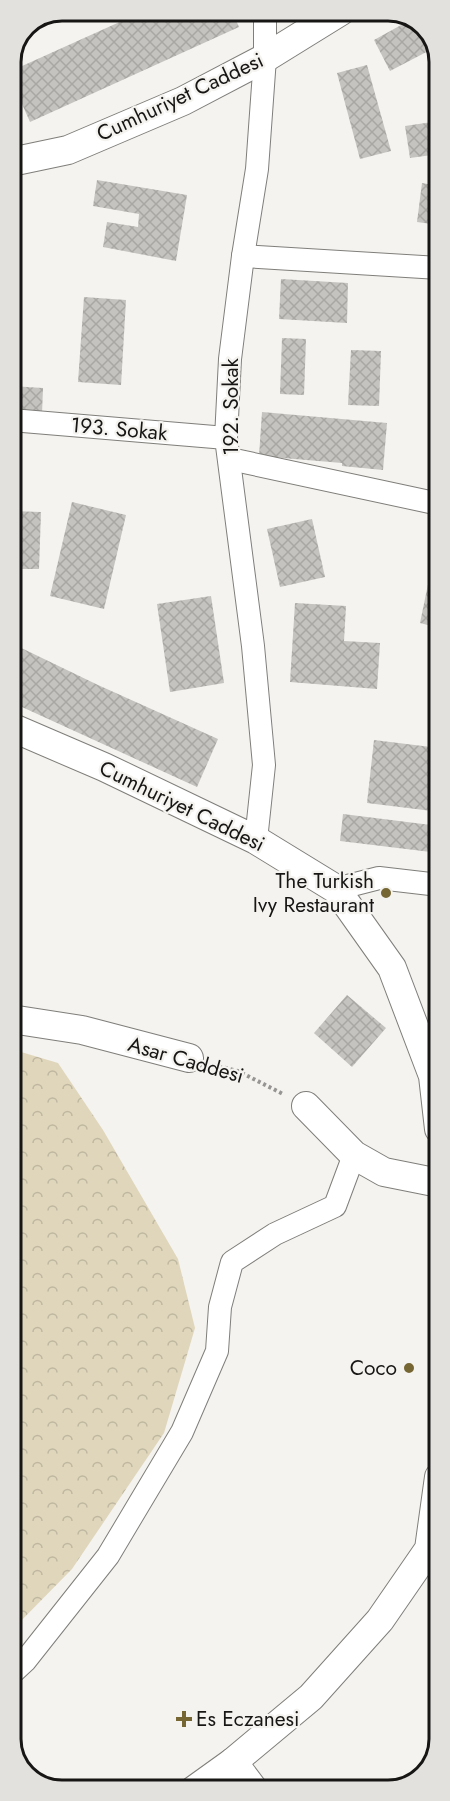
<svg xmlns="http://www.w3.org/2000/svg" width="450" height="1801" viewBox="0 0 450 1801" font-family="Jost,sans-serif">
  <defs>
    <pattern id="forest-crowns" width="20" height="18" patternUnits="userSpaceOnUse" patternTransform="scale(1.5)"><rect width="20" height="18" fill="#dfd6bb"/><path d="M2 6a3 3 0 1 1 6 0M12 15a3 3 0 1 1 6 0" fill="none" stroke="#bfb7a0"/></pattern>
    <pattern id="building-cross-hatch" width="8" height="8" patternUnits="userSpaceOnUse" patternTransform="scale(1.5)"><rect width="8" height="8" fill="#c4c3bf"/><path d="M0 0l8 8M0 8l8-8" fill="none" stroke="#a8a7a3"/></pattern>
  </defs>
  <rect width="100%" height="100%" fill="#f5f3ef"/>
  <polygon fill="url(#forest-crowns)" points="11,1049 58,1063 103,1130 178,1259 195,1328 164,1433 72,1569 11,1631"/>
  <g fill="url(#building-cross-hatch)">
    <polygon points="144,11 232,11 239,27 30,122 11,79 11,71"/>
    <polygon points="412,19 424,25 436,47 390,71 374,40"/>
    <polygon points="367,65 391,151 360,159 337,73"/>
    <polygon points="439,121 439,154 410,158 405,126"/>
    <polygon points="97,180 187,195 176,261 103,247 107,222 138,227 139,214 93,206"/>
    <polygon points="422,183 439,186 439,225 417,222"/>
    <polygon points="11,228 22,229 17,306 11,306"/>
    <polygon points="281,279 348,283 347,323 279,319"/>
    <polygon points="84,297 126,300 121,385 78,382"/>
    <polygon points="282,338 306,339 304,395 280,394"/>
    <polygon points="351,350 381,351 379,406 348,405"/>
    <polygon points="436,362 439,362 439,386 434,386"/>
    <polygon points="11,386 43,388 42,414 11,412"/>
    <polygon points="262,412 387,423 383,470 342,466 342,463 259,456"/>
    <polygon points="437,450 439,450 439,474 435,473"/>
    <polygon points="72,502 126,515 104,609 50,596"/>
    <polygon points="11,511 41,512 39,569 11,569"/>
    <polygon points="312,519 325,577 280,587 267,529"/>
    <polygon points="432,565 439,566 439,628 420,623"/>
    <polygon points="211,596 224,683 170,692 157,604"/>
    <polygon points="295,603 346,606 344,641 380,643 377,689 290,682"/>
    <polygon points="11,643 98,685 218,739 197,787 11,702"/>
    <polygon points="374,740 439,748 432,811 367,803"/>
    <polygon points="343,814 439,826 439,853 340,841"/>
    <polygon points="347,995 386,1028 352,1067 314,1033"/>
  </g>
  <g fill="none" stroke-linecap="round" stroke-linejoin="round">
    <defs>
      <g id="minor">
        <polyline points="243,256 439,268"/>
        <polyline points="11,420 226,438"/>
        <polyline points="230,459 439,504"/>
        <polyline points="256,840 264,765 253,646 226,438 230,359 243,256 257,169 265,58 265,11"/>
        <polyline points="336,889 379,878 439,885"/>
        <polyline points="11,1674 25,1661 108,1556 182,1432 217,1351 220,1307 232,1262 275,1234 335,1206 354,1155"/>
      </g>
      <g id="tertiary">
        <polyline points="11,162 68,150 183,101 265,58 341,11"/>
        <polyline points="11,727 104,767 256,840 336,889 392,968 433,1076 439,1129"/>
        <polyline points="11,1019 82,1030 189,1058"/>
        <polyline points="306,1106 354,1155 384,1172 439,1183"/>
        <polyline points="233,1762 254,1790"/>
        <polyline points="194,1790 233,1762 311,1697 380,1620 429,1549 439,1477"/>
      </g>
    </defs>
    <use href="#minor" stroke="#7f7e7a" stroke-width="24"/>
    <use href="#tertiary" stroke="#7f7e7a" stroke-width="30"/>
    <polyline stroke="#979593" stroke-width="4" stroke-dasharray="3 3" stroke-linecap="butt" points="213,1065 238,1071 283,1094"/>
    <use href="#minor" stroke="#fff" stroke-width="22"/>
    <use href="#tertiary" stroke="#fff" stroke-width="28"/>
  </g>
  <g fill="#756633" stroke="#f5f3ef" stroke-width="2">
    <circle cx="386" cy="893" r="6"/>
    <circle cx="409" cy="1368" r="6"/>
    <path d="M181 1710h6v6h6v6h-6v6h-6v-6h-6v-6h6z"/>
  </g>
  <g text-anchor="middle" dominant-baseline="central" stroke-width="4.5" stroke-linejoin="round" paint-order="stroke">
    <g font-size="21" fill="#171615" stroke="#f5f3ef">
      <text transform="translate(180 97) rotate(-25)">Cumhuriyet Caddesi</text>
      <text transform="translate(231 407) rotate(-90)">192. Sokak</text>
      <text transform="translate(119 429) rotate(5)">193. Sokak</text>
      <text transform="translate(182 806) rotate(26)">Cumhuriyet Caddesi</text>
      <text transform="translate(186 1060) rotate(16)">Asar Caddesi</text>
    </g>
    <g font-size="21" fill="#171615" stroke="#f5f3ef" text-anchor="end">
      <text x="374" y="881">The Turkish<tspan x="374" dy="24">Ivy Restaurant</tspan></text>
      <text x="397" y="1368">Coco</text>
      <text x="196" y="1719" text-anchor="start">Es Eczanesi</text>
    </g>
  </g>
  <path d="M0 0H450V1801H0ZM62 21H388A41 41 0 0 1 429 62V1739A41 41 0 0 1 388 1780H62A41 41 0 0 1 21 1739V62A41 41 0 0 1 62 21Z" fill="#e3e1de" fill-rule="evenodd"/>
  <path fill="none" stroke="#171615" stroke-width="3" d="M62 21H388A41 41 0 0 1 429 62V1739A41 41 0 0 1 388 1780H62A41 41 0 0 1 21 1739V62A41 41 0 0 1 62 21Z"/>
</svg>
